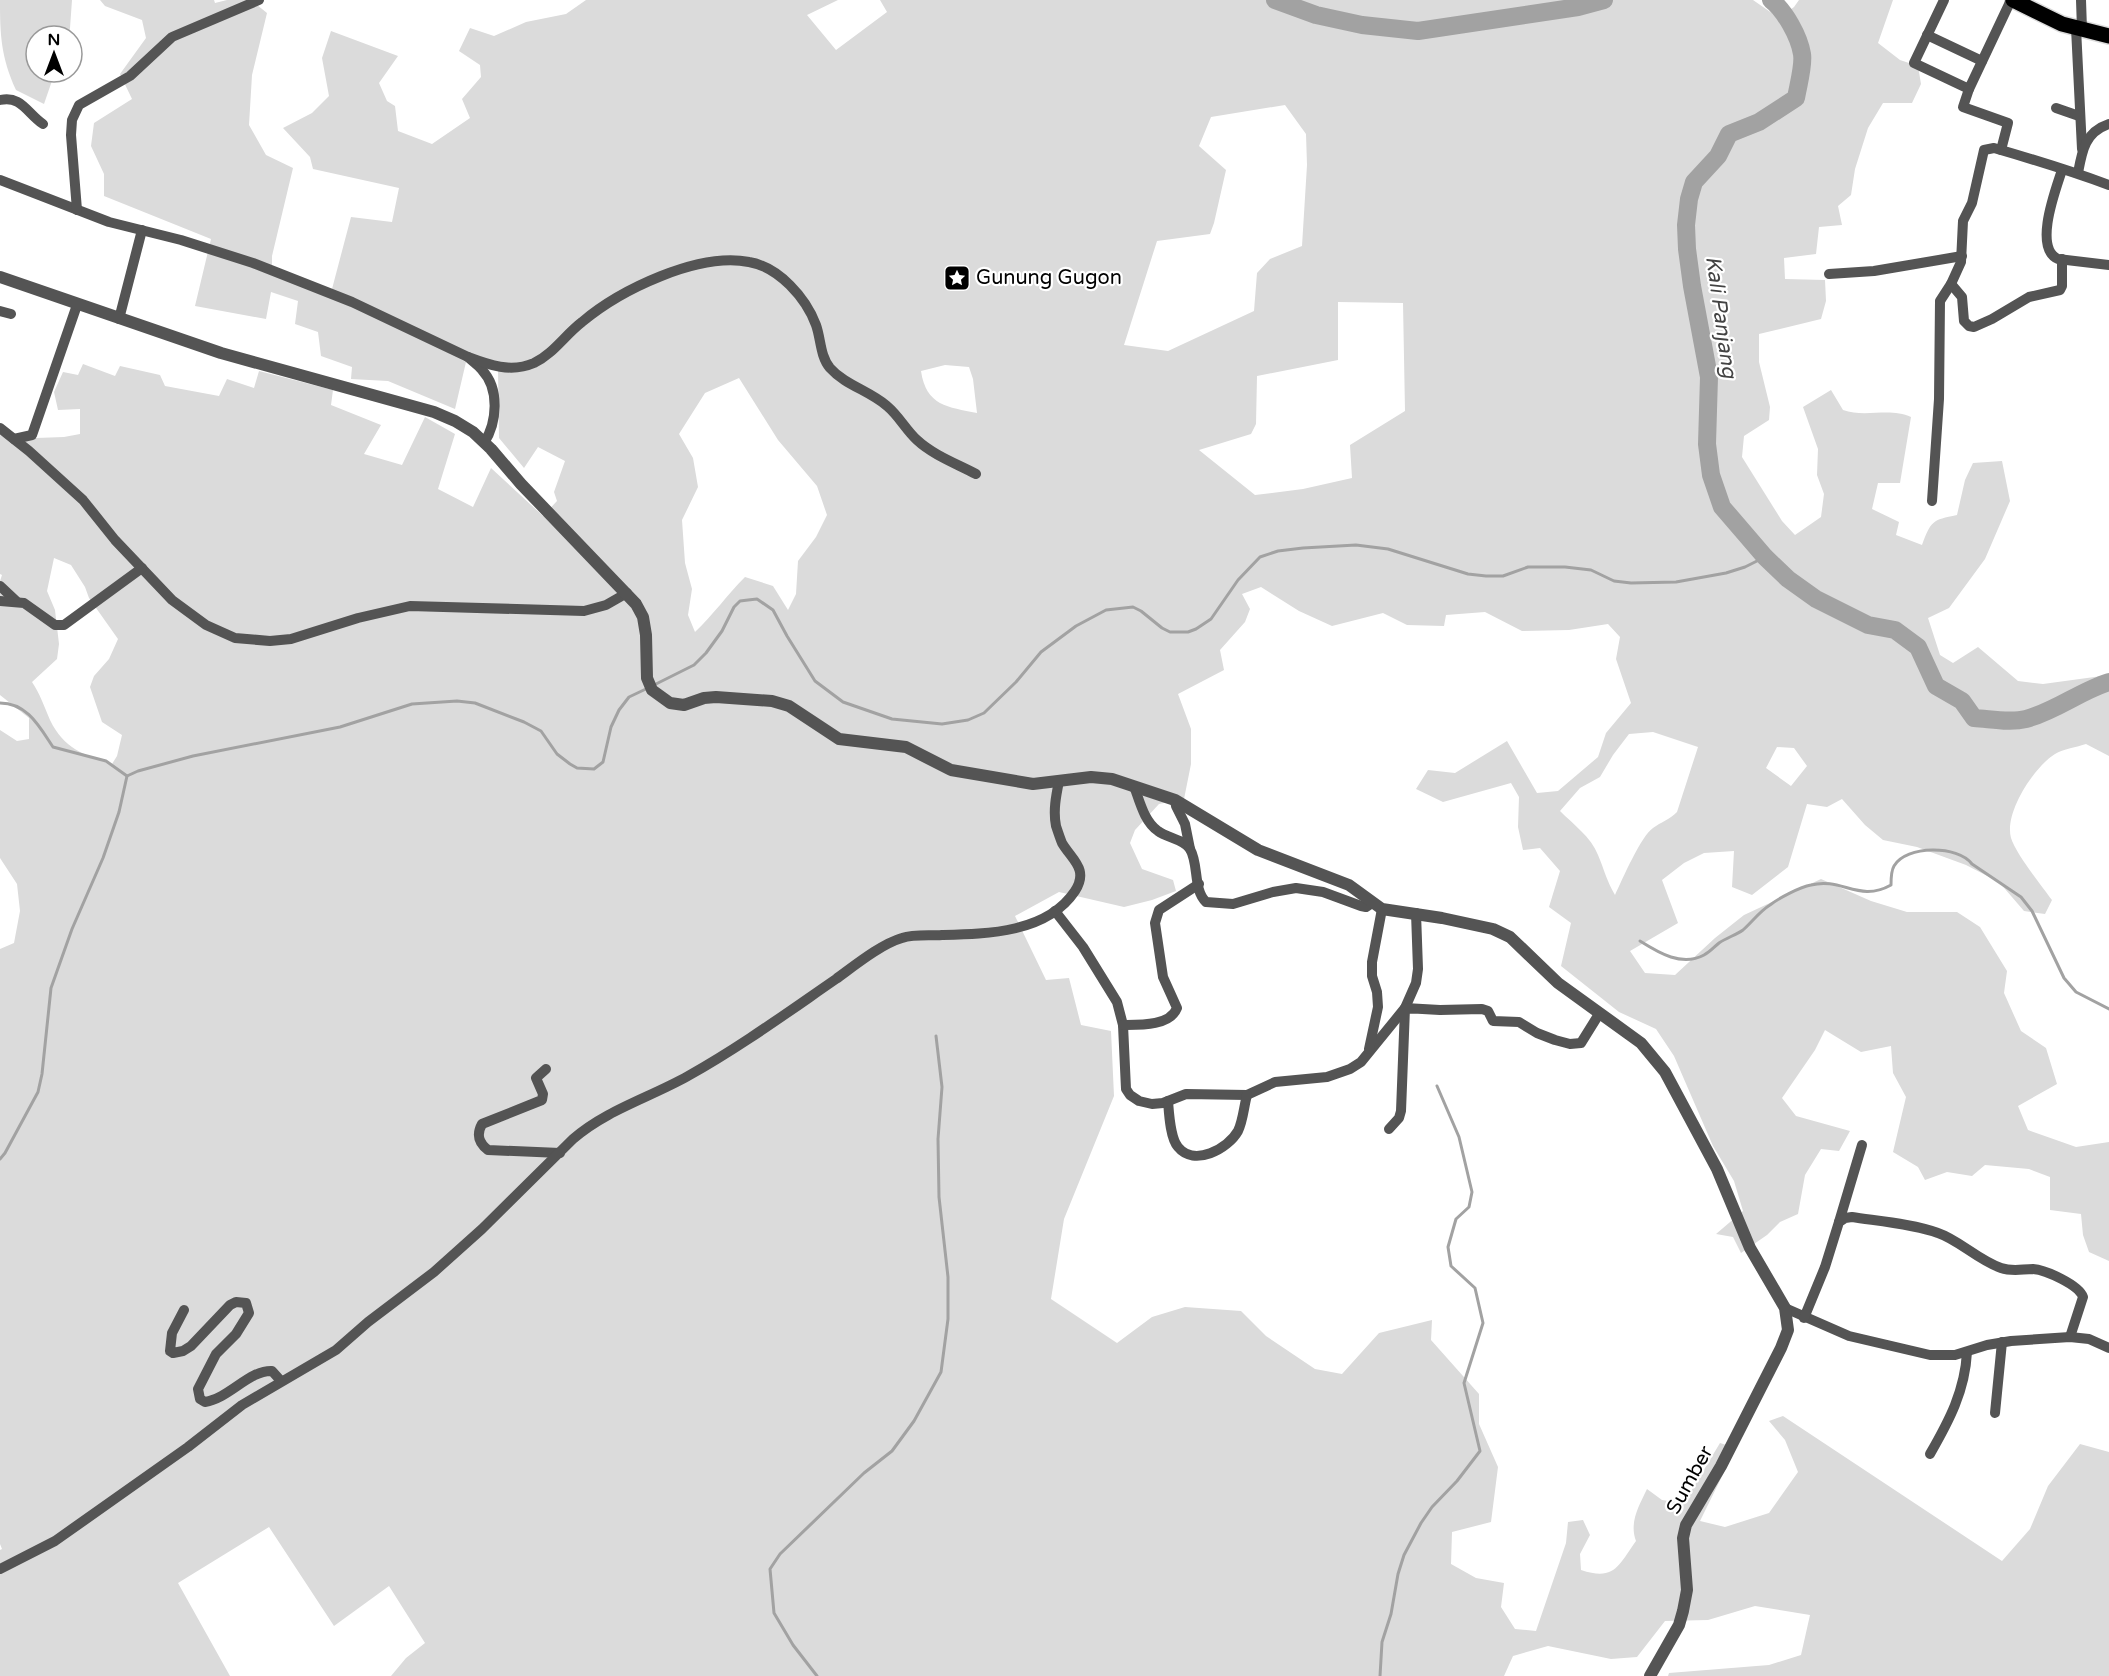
<svg xmlns="http://www.w3.org/2000/svg" width="2109" height="1676" viewBox="0 0 2109 1676" font-family="'Varela Round',sans-serif">
  <rect width="100%" height="100%" fill="#fff"/>
  <g fill="#dbdbdb" fill-rule="evenodd">
    <path d="M 0,0 L 72,0 L 70,28 L 68,36 L 36,36 L 36,72 L 55,72 L 44,104 L 16,90 C 1,57 0,35 0,0 Z"/>
    <path d="M 100,0 L 214,0 L 215,3 L 227,0 L 251,0 L 267,13 L 252,75 L 249,125 L 266,155 L 293,168 L 272,256 L 272,270 L 332,289 L 351,217 L 392,222 L 399,188 L 313,169 L 310,157 L 283,128 L 312,113 L 329,96 L 322,58 L 331,31 L 398,56 L 379,83 L 387,101 L 395,106 L 398,131 L 432,144 L 470,118 L 462,99 L 481,77 L 480,65 L 459,51 L 470,28 L 494,36 L 526,22 L 566,14 L 586,0 L 838,0 L 807,15 L 836,50 L 887,12 L 880,0 L 1753,0 L 1779,18 L 1794,7 L 1799,0 L 1893,0 L 1878,43 L 1900,60 L 1918,66 L 1921,84 L 1912,103 L 1883,103 L 1868,128 L 1855,169 L 1851,195 L 1838,206 L 1842,225 L 1819,227 L 1816,254 L 1784,258 L 1785,279 L 1825,280 L 1826,301 L 1821,319 L 1759,334 L 1759,362 L 1770,407 L 1769,420 L 1744,436 L 1742,457 L 1782,521 L 1795,535 L 1821,517 L 1824,494 L 1817,475 L 1818,449 L 1803,407 L 1831,390 L 1843,410 C 1865,418 1890,407 1911,417 L 1900,483 L 1878,483 L 1872,509 L 1899,522 L 1896,535 L 1922,545 C 1931,521 1932,520 1957,515 L 1965,480 L 1973,463 L 2002,461 L 2010,501 L 1985,559 L 1949,608 L 1928,618 L 1940,655 L 1953,663 L 1978,647 L 2018,681 L 2043,684 L 2109,675 L 2109,756 L 2086,744 C 2077,747 2063,749 2055,754 C 2034,767 2004,813 2011,838 C 2016,854 2041,885 2052,900 L 2045,914 L 2024,911 L 1999,882 L 1966,865 L 1917,847 L 1883,840 L 1865,825 L 1842,799 L 1827,807 L 1807,804 L 1788,867 L 1752,895 L 1732,887 L 1734,851 L 1704,853 L 1684,863 L 1662,880 L 1678,923 L 1630,951 L 1645,973 L 1675,975 L 1715,938 L 1744,915 L 1821,879 L 1871,901 L 1907,912 L 1957,912 L 1980,927 L 2007,971 L 2004,993 L 2021,1031 L 2046,1048 L 2057,1084 L 2018,1106 L 2028,1130 L 2076,1147 L 2109,1142 L 2109,1261 L 2089,1252 L 2083,1235 L 2081,1214 L 2050,1210 L 2050,1177 L 2029,1169 L 1985,1165 L 1972,1176 L 1947,1172 L 1925,1180 L 1918,1167 L 1893,1152 L 1906,1097 L 1893,1073 L 1891,1046 L 1861,1052 L 1825,1030 L 1815,1050 L 1782,1098 L 1796,1116 L 1850,1131 L 1839,1151 L 1821,1149 L 1805,1175 L 1798,1214 L 1780,1222 L 1767,1235 L 1741,1253 L 1733,1237 L 1716,1234 L 1743,1211 L 1734,1181 L 1713,1146 L 1674,1056 L 1656,1029 L 1619,1012 L 1561,966 L 1571,923 L 1549,907 L 1560,871 L 1540,848 L 1523,850 L 1518,827 L 1519,797 L 1511,783 L 1443,802 L 1416,789 L 1428,770 L 1455,773 L 1507,741 L 1537,793 L 1558,791 L 1598,757 L 1606,733 L 1631,703 L 1616,659 L 1620,637 L 1608,624 L 1569,630 L 1522,631 L 1485,612 L 1446,615 L 1444,626 L 1407,625 L 1383,613 L 1332,626 L 1299,611 L 1261,587 L 1242,594 L 1250,609 L 1245,622 L 1220,650 L 1224,670 L 1178,694 L 1191,729 L 1191,764 L 1184,799 L 1159,804 L 1135,830 L 1130,843 L 1142,869 L 1173,880 L 1176,891 L 1152,900 L 1124,907 L 1059,892 L 1015,916 L 1046,980 L 1069,978 L 1081,1025 L 1111,1031 L 1114,1096 L 1064,1219 L 1051,1299 L 1117,1343 L 1152,1317 L 1185,1307 L 1241,1311 L 1266,1336 L 1315,1369 L 1342,1374 L 1379,1333 L 1432,1320 L 1431,1340 L 1479,1394 L 1479,1424 L 1498,1467 L 1491,1522 L 1452,1532 L 1451,1564 L 1476,1578 L 1504,1583 L 1501,1607 L 1515,1629 L 1536,1631 L 1566,1543 L 1568,1522 L 1583,1520 L 1590,1535 L 1580,1554 L 1581,1570 C 1615,1581 1618,1566 1636,1541 C 1629,1522 1639,1506 1647,1489 L 1662,1500 L 1684,1503 L 1720,1443 L 1736,1448 L 1700,1521 L 1725,1527 L 1769,1513 L 1798,1472 L 1785,1440 L 1769,1421 L 1783,1416 L 2002,1561 L 2030,1529 L 2048,1486 L 2080,1444 L 2109,1452 L 2109,1676 L 1668,1676 L 1669,1673 L 1769,1665 L 1801,1655 L 1810,1615 L 1755,1606 L 1708,1620 L 1665,1621 L 1637,1657 L 1611,1659 L 1548,1646 L 1513,1656 L 1504,1676 L 391,1676 L 406,1658 L 425,1643 L 389,1586 L 334,1626 L 269,1527 L 178,1583 L 230,1676 L 0,1676 L 0,1550 L 2,1549 L 0,1544 L 0,949 L 14,943 L 20,911 L 17,884 L 0,858 L 0,730 L 17,741 L 29,739 L 29,718 L 0,695 L 0,581 L 2,575 L 0,574 L 0,435 L 8,439 L 64,437 L 80,434 L 80,409 L 58,410 L 54,392 L 63,372 L 78,375 L 83,364 L 115,376 L 120,366 L 160,375 L 165,386 L 219,396 L 227,379 L 254,388 L 259,371 L 333,390 L 331,405 L 381,425 L 364,454 L 402,465 L 425,417 L 455,434 L 438,489 L 473,507 L 491,468 L 543,516 L 557,501 L 554,492 L 565,461 L 538,447 L 524,468 L 499,438 L 498,370 L 466,362 L 455,409 L 388,381 L 351,379 L 352,367 L 321,356 L 318,332 L 295,324 L 298,301 L 271,292 L 266,319 L 195,306 L 211,239 L 104,196 L 104,174 L 91,146 L 94,123 L 132,99 L 120,74 L 146,38 L 142,20 L 105,6 ZM 1285,105 L 1306,134 L 1307,165 L 1302,246 L 1270,259 L 1257,273 L 1254,311 L 1168,351 L 1124,345 L 1157,241 L 1210,234 L 1214,223 L 1226,170 L 1199,146 L 1211,117 ZM 1338,302 L 1403,303 L 1405,411 L 1350,445 L 1352,478 L 1303,489 L 1255,495 L 1199,450 L 1251,434 L 1256,424 L 1257,376 L 1338,360 ZM 945,365 L 969,367 L 973,379 L 977,413 C 948,407 926,406 921,371 ZM 739,378 L 778,440 L 817,486 L 827,515 L 816,537 L 798,561 L 796,594 L 788,610 L 773,586 L 745,577 C 727,595 713,615 695,632 L 688,615 L 692,589 L 685,563 L 682,520 L 698,487 L 693,458 L 679,434 L 705,393 ZM 54,558 L 71,565 L 85,587 L 89,598 L 118,639 L 109,659 L 94,676 L 90,687 L 102,722 L 122,735 L 117,756 L 112,764 C 84,755 64,749 50,720 C 44,706 40,694 32,682 L 57,659 L 59,644 L 55,610 L 47,591 ZM 1653,732 L 1698,747 L 1677,812 C 1669,820 1661,822 1653,828 C 1641,836 1622,880 1615,895 C 1607,882 1604,869 1598,855 C 1591,837 1573,824 1560,811 L 1580,788 L 1600,777 L 1613,755 L 1629,734 ZM 1777,747 L 1794,748 L 1807,766 L 1791,786 L 1766,768 Z"/>
  </g>
  <g fill="none" stroke-linecap="round" stroke-linejoin="round">
    <g stroke="#a2a2a2" stroke-width="3">
      <polyline points="654,685 694,665 706,653 722,631 734,607 740,601 748,600 757,599 773,610 787,636 815,681 843,702 892,719 942,724 968,720 984,713 1016,682 1041,652 1076,626 1106,610 1133,607 1141,611 1162,628 1170,632 1188,632 1196,629 1211,619 1238,580 1260,557 1278,551 1303,548 1356,545 1388,549 1468,574 1486,576 1503,576 1528,567 1565,567 1591,570 1614,581 1631,583 1676,582 1726,573 1745,567 1765,557"/>
      <path d="M 0,703 C 27,703 39,726 53,747 L 106,761 L 127,776"/>
      <path d="M 1640,941 C 1659,953 1682,967 1704,955 C 1710,952 1714,947 1719,943 C 1726,938 1736,935 1743,930 C 1752,922 1760,911 1770,905 C 1779,898 1800,887 1811,885 C 1842,877 1859,903 1891,885 C 1891,879 1891,871 1894,866 C 1906,845 1958,845 1972,864 L 2021,897 L 2032,911 L 2064,978 L 2076,992 L 2109,1009"/>
      <polyline points="0,1159 5,1153 38,1092 42,1074 51,988 72,929 103,858 119,812 127,776 138,771 193,756 340,727 412,704 457,701 475,703 524,722 541,731 557,754 570,764 577,768 594,769 603,762 611,727 619,710 629,697 648,688"/>
      <polyline points="817,1676 793,1645 774,1613 770,1569 780,1554 864,1473 892,1451 914,1421 941,1372 948,1319 948,1277 939,1197 938,1139 942,1087 936,1036"/>
      <polyline points="1380,1676 1382,1642 1391,1614 1398,1574 1404,1555 1421,1523 1432,1507 1457,1481 1480,1451 1464,1383 1483,1323 1475,1288 1451,1266 1448,1247 1456,1219 1469,1207 1472,1192 1459,1137 1437,1086"/>
    </g>
    <g stroke="#a2a2a2" stroke-width="18">
      <polyline points="1275,0 1316,15 1362,25 1418,31 1578,7 1604,0"/>
      <path d="M 1771,0 C 1785,11 1799,36 1802,54 C 1804,65 1798,86 1796,98 L 1759,122 L 1729,134 L 1718,156 L 1694,182 L 1689,199 L 1686,225 L 1687,249 L 1692,286 L 1709,377 L 1707,444 L 1711,475 L 1722,507 L 1765,557 L 1788,579 L 1816,599 L 1868,625 L 1895,630 L 1918,647 L 1936,686 L 1962,701 L 1974,718 C 1991,719 2010,723 2026,719 C 2056,711 2080,691 2109,682"/>
    </g>
    <defs>
      <polyline id="primary" points="2013,0 2062,24 2109,36"/>
    </defs>
    <use href="#primary" stroke="#dbdbdb" stroke-width="18"/>
    <g stroke="#545454" stroke-width="10">
      <polyline points="1944,0 1914,63 1969,89 2011,0"/>
      <polyline points="2081,0 2082,29"/>
      <polyline points="2076,28 2082,149"/>
      <polyline points="1927,35 1982,61"/>
      <polyline points="1969,89 1963,107 2008,123 2001,150"/>
      <path d="M 0,100 C 21,95 27,113 43,124"/>
      <polyline points="2056,108 2079,116"/>
      <path d="M 2062,170 C 2056,189 2033,248 2058,259 L 2109,265"/>
      <path d="M 2078,173 C 2082,151 2085,132 2109,124"/>
      <path d="M 0,180 L 109,222 L 181,240 L 253,263 L 352,302 L 468,357 C 473,362 478,365 482,370 C 500,389 497,423 484,443"/>
      <polyline points="77,210 71,135 72,120 79,105 130,76 172,37 259,0"/>
      <polyline points="1829,274 1874,271 1962,256"/>
      <polyline points="1951,284 1962,297 1964,321 1969,326 1974,327 1992,319 2029,297 2060,290 2062,286 2062,259"/>
      <polyline points="0,311 11,314"/>
      <polyline points="119,319 142,230"/>
      <path d="M 468,357 C 489,365 511,373 534,363 C 553,354 565,335 582,322 C 620,290 698,252 749,262 C 779,267 806,298 816,325 C 821,339 820,356 830,368 C 845,385 870,391 887,406 C 899,416 906,430 917,440 C 933,455 957,464 976,474"/>
      <polyline points="0,428 29,451 83,500 115,540 172,600 206,625 235,638 270,641 291,639 358,618 410,606 584,611 606,605 627,593"/>
      <polyline points="14,439 32,435 77,305"/>
      <path d="M 1932,501 L 1939,399 L 1940,301 L 1951,284 L 1961,262 L 1963,221 L 1972,203 L 1984,150 L 1994,148 C 2032,159 2071,171 2109,185"/>
      <polyline points="0,586 16,601"/>
      <polyline points="0,601 24,603 55,625 64,625 142,568"/>
      <path d="M 1134,786 C 1140,802 1144,821 1158,831 C 1167,838 1184,839 1190,849 C 1199,864 1193,890 1206,902 L 1233,904 L 1273,892 L 1296,888 L 1323,892 L 1361,906 L 1366,907 L 1372,903"/>
      <polyline points="1175,800 1176,806 1185,824 1190,849"/>
      <polyline points="1055,911 1083,947 1117,1002 1123,1025 1126,1089 1130,1095 1139,1101 1152,1104 1163,1103 1186,1094 1247,1095 1275,1082 1327,1077 1350,1069 1361,1062 1405,1008 1416,983 1418,969 1416,913"/>
      <path d="M 1123,1025 C 1140,1025 1170,1026 1177,1008 L 1163,977 L 1155,923 L 1159,910 L 1199,884"/>
      <polyline points="1369,1049 1378,1007 1377,992 1372,976 1372,962 1382,909"/>
      <path d="M 546,1069 L 536,1078 L 543,1094 L 542,1100 L 482,1124 C 476,1135 479,1143 488,1150 L 560,1153"/>
      <path d="M 1168,1101 C 1169,1113 1170,1138 1178,1147 C 1194,1167 1228,1149 1238,1131 C 1243,1121 1244,1106 1247,1095"/>
      <polyline points="1389,1129 1399,1118 1401,1111 1405,1008 1440,1010 1482,1009 1488,1011 1493,1021 1519,1022 1537,1033 1555,1040 1570,1044 1581,1043 1599,1014"/>
      <polyline points="1839,1222 1862,1145"/>
      <polyline points="1785,1308 1849,1336 1930,1355 1955,1355 1987,1345 2011,1341 2070,1337 2089,1339 2109,1348"/>
      <path d="M 184,1310 L 172,1333 L 170,1351 L 173,1353 L 183,1351 L 191,1346 L 230,1305 L 236,1302 L 246,1303 L 249,1313 L 236,1334 L 216,1354 L 198,1389 L 200,1399 L 205,1402 C 230,1398 249,1370 272,1371 L 281,1381"/>
      <path d="M 1804,1318 L 1825,1267 L 1839,1222 L 1845,1218 L 1852,1217 C 1878,1221 1914,1224 1938,1233 C 1959,1240 1978,1260 2001,1268 C 2013,1272 2022,1269 2033,1269 C 2046,1270 2079,1285 2083,1297 L 2070,1337"/>
      <polyline points="1995,1413 2002,1342"/>
      <path d="M 1930,1454 C 1949,1421 1965,1391 1967,1352"/>
      <path d="M 0,1569 L 55,1541 L 188,1447 L 242,1405 L 336,1350 L 368,1322 L 434,1272 L 482,1229 L 573,1139 C 606,1110 651,1097 688,1076 C 740,1047 788,1012 836,979 C 854,966 881,944 902,938 C 914,934 929,936 942,935 C 987,934 1047,933 1075,891 C 1089,869 1072,860 1062,843 C 1060,838 1058,832 1056,826 C 1053,811 1056,796 1059,781"/>
    </g>
    <polyline stroke="#545454" stroke-width="12" points="0,277 221,353 434,412 455,421 473,432 491,449 521,484 636,604 643,617 646,635 647,678 652,690 670,703 684,705 704,698 716,697 772,701 789,706 839,739 906,747 951,770 1033,784 1091,777 1112,779 1175,800 1258,850 1349,885 1382,909 1442,918 1493,929 1510,937 1558,983 1641,1043 1665,1072 1717,1169 1750,1248 1785,1308 1788,1330 1781,1348 1721,1466 1686,1525 1683,1538 1687,1590 1683,1611 1679,1625 1650,1676"/>
    <use href="#primary" stroke="#000" stroke-width="15"/>
  </g>
  <defs>
    <symbol id="sight-square" viewBox="-11 -11 22 22"><rect x="-9" y="-9" width="18" height="18" rx="4" fill="#000" stroke="#fff"/><path d="M0-6L1.8-2.2L6-1.7L2.9 1.2L3.7 5.4L0 3.3L-3.7 5.4L-2.9 1.2L-6-1.7L-1.8-2.2Z" fill="#fff"/></symbol>
  </defs>
  <g fill-rule="evenodd">
    <use href="#sight-square" x="942" y="263" width="30" height="30"/>
  </g>
  <g text-anchor="middle" dominant-baseline="central" stroke-width="4.5" stroke-linejoin="round" paint-order="stroke">
    <g font-size="20" fill="#000" stroke="#fff" text-anchor="start">
      <text x="976" y="278">Gunung Gugon</text>
    </g>
    <g font-size="20" fill="#000" stroke="#fff">
      <text transform="translate(1690 1480) rotate(-61)">Sumber</text>
    </g>
    <g font-size="21" font-style="italic" fill="#434343" stroke="#fff">
      <text transform="translate(1721 317) rotate(82)">Kali Panjang</text>
    </g>
  </g>
  <g transform="translate(54 54)"><circle r="28" fill="#ffffff" stroke="#999999" stroke-width="1.5"/>
  <path d="M0-4.5L10 22L0 15L-10 22Z" fill="#000000"/>
  <text y="-9" font-size="16" font-weight="bold" text-anchor="middle" fill="#000000">N</text>
  </g>
</svg>
